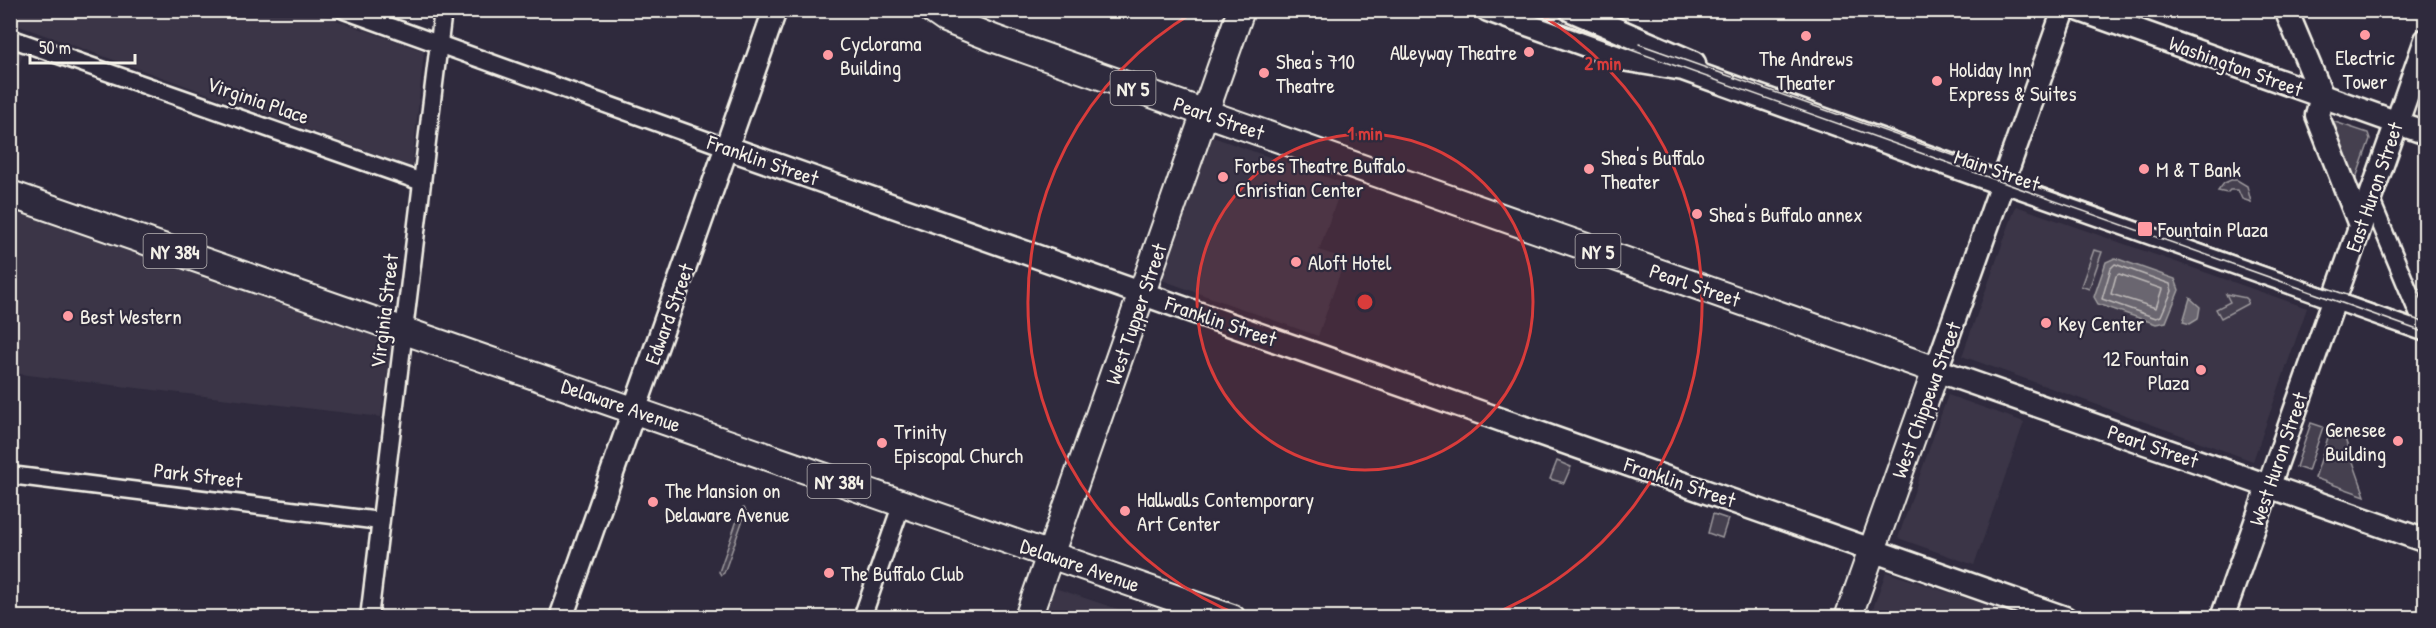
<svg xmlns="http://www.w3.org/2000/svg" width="2436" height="628" viewBox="0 0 2436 628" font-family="'Patrick Hand',sans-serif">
  <rect width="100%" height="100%" fill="#2f2a3d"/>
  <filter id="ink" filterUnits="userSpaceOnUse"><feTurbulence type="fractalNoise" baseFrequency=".0167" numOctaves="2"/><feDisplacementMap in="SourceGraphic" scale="12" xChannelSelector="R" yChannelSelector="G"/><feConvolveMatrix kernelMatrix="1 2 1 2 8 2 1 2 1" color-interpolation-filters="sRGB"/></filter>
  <g filter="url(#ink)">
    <g fill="#3b3647">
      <polygon points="10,11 310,11 424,51 412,167 11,23"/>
      <polygon points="11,48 23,53 11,93 10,48"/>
      <polygon points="1210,136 1343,183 1319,250 1345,259 1318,336 1159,279"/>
      <polygon points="2016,206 2307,308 2253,461 1962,356"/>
      <polygon points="11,209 393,334 381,417 11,373"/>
      <polygon points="1948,395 2024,422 1974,565 1898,538"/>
      <polygon points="1886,572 2023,617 1870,617"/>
      <polygon points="1055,588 1141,617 1045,617"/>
    </g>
    <g fill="#454050" stroke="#9c989c" stroke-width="1.5">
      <polygon points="2332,121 2368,133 2370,139 2355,181 2330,122"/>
      <polygon points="2231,180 2237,180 2247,186 2251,202 2242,199 2238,190 2230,190 2227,193 2218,191 2224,183"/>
      <polygon points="2094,250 2102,252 2089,289 2081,286"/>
      <polygon points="2226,294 2246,298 2248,300 2247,304 2221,318 2216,309 2230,302"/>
      <polygon points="2311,423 2323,427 2308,471 2296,467"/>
      <polygon points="2330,431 2344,436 2365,496 2315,478"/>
      <polygon points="1557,461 1571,467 1564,483 1550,479"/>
      <polygon points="744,508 746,511 724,573 721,575 719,572 741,509"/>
      <polygon points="1713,514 1728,519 1722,538 1708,533"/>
    </g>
    <g fill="#6a6670" stroke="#a19ea0" stroke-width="1.5">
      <polygon points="2115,258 2175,279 2179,290 2166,322 2156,324 2098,304 2094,297 2106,262"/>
      <polygon points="2190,298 2200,307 2198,319 2190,324 2183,322"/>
    </g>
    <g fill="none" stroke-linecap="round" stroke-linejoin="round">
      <g stroke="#bdb9b8" stroke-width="1.5">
        <polygon points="2115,264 2170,284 2172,291 2161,316 2156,318 2102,299 2111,268"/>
        <polygon points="2119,274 2162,289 2156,308 2111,294 2116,276"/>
      </g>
      <defs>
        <g id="street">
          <polyline points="344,10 728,148"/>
          <polyline points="10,38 422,182"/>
          <polyline points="2003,184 2426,333"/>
          <polyline points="2370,198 2421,320"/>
          <polyline points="10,475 380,521"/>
          <polyline points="369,618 443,10"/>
          <polyline points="862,618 902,503"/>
        </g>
        <g id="secondary">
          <polyline points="1488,10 1628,60 1683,69 2003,184"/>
          <polyline points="1571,10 1694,63"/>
          <polyline points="2064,10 1936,370 2426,541"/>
          <polyline points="2080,10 2426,133"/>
          <polyline points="2286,10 2322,96 2317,115 2360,225"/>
          <polyline points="728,148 2065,618"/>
          <polyline points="561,618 775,10"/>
          <polyline points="2222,618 2426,40"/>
        </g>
        <g id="primary">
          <polyline points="932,10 945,19 995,39 1936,370 1848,618"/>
          <polyline points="10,194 1232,618"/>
          <polyline points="1028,618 1241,10"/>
        </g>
      </defs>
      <use href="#street" stroke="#f4f1e8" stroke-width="21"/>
      <use href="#secondary" stroke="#f4f1e8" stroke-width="27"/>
      <use href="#primary" stroke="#f4f1e8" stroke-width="30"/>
      <use href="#street" stroke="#2f2a3d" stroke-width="16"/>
      <use href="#secondary" stroke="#2f2a3d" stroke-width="22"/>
      <use href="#primary" stroke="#2f2a3d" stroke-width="26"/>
      <g stroke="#f4f1e8" stroke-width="1.5">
        <polyline points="1519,10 2426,333"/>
        <polyline points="1639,44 2426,323"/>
      </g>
    </g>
  </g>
  <circle cx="1365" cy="302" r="168" fill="#d93c3b" fill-opacity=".12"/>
  <g fill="none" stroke="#d93c3b" stroke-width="3">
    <circle cx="1365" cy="302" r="168"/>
    <path d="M1244 617A337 337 0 0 1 1194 12M1536 12A337 337 0 0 1 1486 617"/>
  </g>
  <g fill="#ff9aa2" stroke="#2f2a3d" stroke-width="2">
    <circle cx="2365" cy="35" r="6"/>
    <circle cx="1806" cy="36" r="6"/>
    <circle cx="1529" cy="52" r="6"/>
    <circle cx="828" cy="55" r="6"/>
    <circle cx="1264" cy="73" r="6"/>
    <circle cx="1937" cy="81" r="6"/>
    <circle cx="1589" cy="169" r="6"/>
    <circle cx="2144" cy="169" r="6"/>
    <circle cx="1223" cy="177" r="6"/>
    <circle cx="1697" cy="214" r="6"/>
    <rect x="2137" y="221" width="16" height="16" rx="3"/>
    <circle cx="1296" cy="262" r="6"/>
    <circle cx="68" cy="316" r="6"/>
    <circle cx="2046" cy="323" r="6"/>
    <circle cx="2201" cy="370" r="6"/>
    <circle cx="2398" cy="441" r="6"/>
    <circle cx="882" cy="443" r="6"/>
    <circle cx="653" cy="502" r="6"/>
    <circle cx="1125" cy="511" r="6"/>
    <circle cx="829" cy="573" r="6"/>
  </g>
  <g text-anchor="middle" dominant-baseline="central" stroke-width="4.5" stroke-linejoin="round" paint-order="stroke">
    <g fill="#2f2a3d" stroke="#b9b5b5" stroke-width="1.5">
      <rect x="1110.5" y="71" width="45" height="34" rx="4.5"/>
      <rect x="143.5" y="234" width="63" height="34" rx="4.5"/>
      <rect x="1575.5" y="234" width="45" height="34" rx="4.5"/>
      <rect x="807.5" y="464" width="63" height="34" rx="4.5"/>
    </g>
    <g font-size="20" font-weight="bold" fill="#f4f1e8">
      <text x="1133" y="88">NY 5</text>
      <text x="175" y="251">NY 384</text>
      <text x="1598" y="251">NY 5</text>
      <text x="839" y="481">NY 384</text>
    </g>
    <g font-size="21" fill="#f4f1e8" stroke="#2f2a3d" text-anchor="start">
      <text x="840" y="43">Cyclorama<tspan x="840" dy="24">Building</tspan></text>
      <text x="1517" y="52" text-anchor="end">Alleyway Theatre</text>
      <text x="2365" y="57" text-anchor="middle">Electric<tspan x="2365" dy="24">Tower</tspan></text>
      <text x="1806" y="58" text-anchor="middle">The Andrews<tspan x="1806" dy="24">Theater</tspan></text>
      <text x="1276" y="61">Shea's 710<tspan x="1276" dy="24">Theatre</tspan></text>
      <text x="1949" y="69">Holiday Inn<tspan x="1949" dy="24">Express &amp; Suites</tspan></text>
      <text x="1601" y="157">Shea's Buffalo<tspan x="1601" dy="24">Theater</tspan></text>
      <text x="1235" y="165">Forbes Theatre Buffalo<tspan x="1235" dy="24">Christian Center</tspan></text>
      <text x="2156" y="169">M &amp; T Bank</text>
      <text x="1709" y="214">Shea's Buffalo annex</text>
      <text x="2158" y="229">Fountain Plaza</text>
      <text x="1308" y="262">Aloft Hotel</text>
      <text x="80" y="316">Best Western</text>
      <text x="2058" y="323">Key Center</text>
      <text x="2189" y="358" text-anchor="end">12 Fountain<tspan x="2189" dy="24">Plaza</tspan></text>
      <text x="2386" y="429" text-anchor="end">Genesee<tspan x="2386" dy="24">Building</tspan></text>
      <text x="894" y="431">Trinity<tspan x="894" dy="24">Episcopal Church</tspan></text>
      <text x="665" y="490">The Mansion on<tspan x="665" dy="24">Delaware Avenue</tspan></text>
      <text x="1137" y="499">Hallwalls Contemporary<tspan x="1137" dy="24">Art Center</tspan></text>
      <text x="841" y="573">The Buffalo Club</text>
    </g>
    <g font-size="21" fill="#f4f1e8" stroke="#2f2a3d">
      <text transform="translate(2236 66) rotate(20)">Washington Street</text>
      <text transform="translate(258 100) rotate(19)">Virginia Place</text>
      <text transform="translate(1219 118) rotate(19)">Pearl Street</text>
      <text transform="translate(763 160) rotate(19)">Franklin Street</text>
      <text transform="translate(1997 170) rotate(19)">Main Street</text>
      <text transform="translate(2374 187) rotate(-71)">East Huron Street</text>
      <text transform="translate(1695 285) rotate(19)">Pearl Street</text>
      <text transform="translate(384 311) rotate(-83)">Virginia Street</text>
      <text transform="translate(669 314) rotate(-70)">Edward Street</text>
      <text transform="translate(1136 314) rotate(-71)">West Tupper Street</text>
      <text transform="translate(1221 321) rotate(19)">Franklin Street</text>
      <text transform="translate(1926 400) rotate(-70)">West Chippewa Street</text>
      <text transform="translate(621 405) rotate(19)">Delaware Avenue</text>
      <text transform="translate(2153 446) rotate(19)">Pearl Street</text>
      <text transform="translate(2278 459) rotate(-71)">West Huron Street</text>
      <text transform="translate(198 475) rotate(7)">Park Street</text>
      <text transform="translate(1680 482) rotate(19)">Franklin Street</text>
      <text transform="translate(1080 565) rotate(19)">Delaware Avenue</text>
    </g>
  </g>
  <circle cx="1365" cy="302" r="9" fill="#d93c3b" stroke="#2f2a3d" stroke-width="3"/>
  <g font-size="18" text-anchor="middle" font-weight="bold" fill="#d93c3b" stroke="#2f2a3d" stroke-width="4.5" stroke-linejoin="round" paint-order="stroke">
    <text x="1603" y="70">2 min</text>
    <text x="1365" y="140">1 min</text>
  </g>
  <rect width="2436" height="628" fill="none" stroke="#2f2a3d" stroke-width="36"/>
  <rect x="18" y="18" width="2400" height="592" fill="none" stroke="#f4f1e8" stroke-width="2" filter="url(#ink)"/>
  <path d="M30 54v9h105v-9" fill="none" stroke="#f4f1e8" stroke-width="3"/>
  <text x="39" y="54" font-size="18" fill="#f4f1e8" stroke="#2f2a3d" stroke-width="4.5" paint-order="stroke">50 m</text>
</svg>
